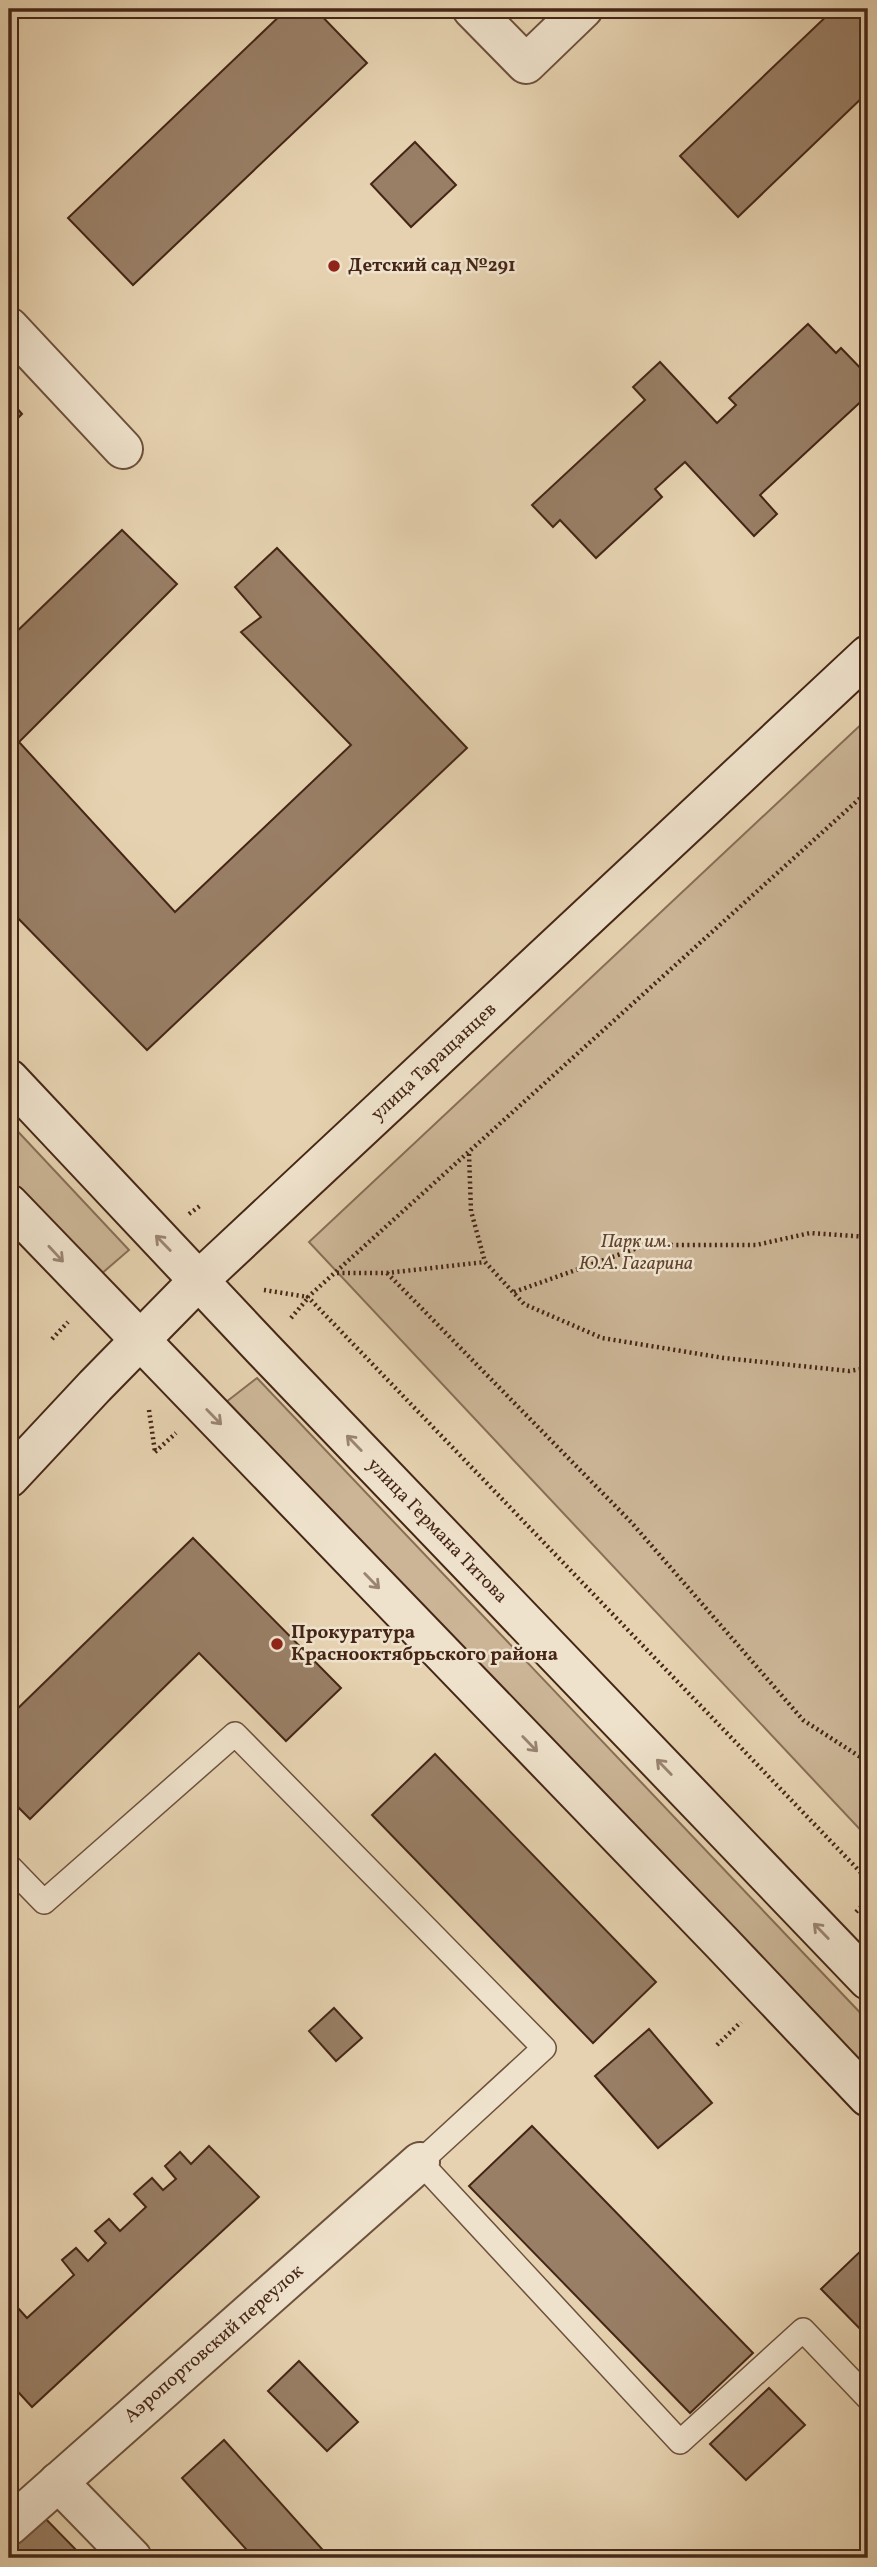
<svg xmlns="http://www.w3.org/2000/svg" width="877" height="2567" viewBox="0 0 877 2567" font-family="Vollkorn,serif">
  <rect width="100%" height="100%" fill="#e6d2b0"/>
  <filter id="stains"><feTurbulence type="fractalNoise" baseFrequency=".00286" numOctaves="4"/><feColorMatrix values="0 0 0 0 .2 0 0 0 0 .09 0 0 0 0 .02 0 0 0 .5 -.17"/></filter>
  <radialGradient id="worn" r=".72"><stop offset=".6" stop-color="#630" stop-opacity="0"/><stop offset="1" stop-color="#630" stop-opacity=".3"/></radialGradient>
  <g fill="#cbb596" stroke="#886e56" stroke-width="2">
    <polygon points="868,718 868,1838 309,1242"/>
    <polygon points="9,1122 129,1250 100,1275 9,1179"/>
    <polygon points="257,1378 868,2021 868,2076 226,1402"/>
  </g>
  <g fill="#997f66" stroke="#452616" stroke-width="2">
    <polygon points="287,9 315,9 367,63 133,285 68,218"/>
    <polygon points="834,9 868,9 868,92 738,217 680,156"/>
    <polygon points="415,142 456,185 411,227 371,184"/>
    <polygon points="808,324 836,353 841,348 868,376 868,395 760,495 777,514 754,536 685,462 655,489 662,497 596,558 560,520 553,527 532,505 645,400 633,387 660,362 717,423 736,405 729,398"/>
    <polygon points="9,399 22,414 9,427"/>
    <polygon points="122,530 177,584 19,742 175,912 351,745 241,632 261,617 235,587 277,548 467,748 147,1050 9,909 9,639"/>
    <polygon points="193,1538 341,1688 286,1741 199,1653 30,1819 9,1798 9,1717"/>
    <polygon points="435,1754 656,1982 593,2043 372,1815"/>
    <polygon points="334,2008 362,2038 336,2061 309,2031"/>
    <polygon points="649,2029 712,2103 658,2148 595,2076"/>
    <polygon points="532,2126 753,2353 690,2413 469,2186"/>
    <polygon points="209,2146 259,2197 32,2407 9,2382 9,2298 27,2318 74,2275 62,2260 76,2248 88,2261 106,2243 95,2231 109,2219 120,2231 146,2207 134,2194 152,2178 163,2190 176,2179 165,2166 180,2152 191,2164"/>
    <polygon points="868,2244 868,2337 821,2289"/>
    <polygon points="299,2361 358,2422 327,2451 268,2391"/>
    <polygon points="769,2388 805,2425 746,2480 710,2444"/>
    <polygon points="224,2440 330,2558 254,2558 182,2478"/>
    <polygon points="37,2510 84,2558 9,2558 9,2537"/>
  </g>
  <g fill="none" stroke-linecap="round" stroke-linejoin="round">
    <defs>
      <polyline id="lane" points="9,1866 44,1902 235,1734 544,2048 420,2162 680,2442 803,2330 868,2398"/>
      <g id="street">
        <polyline points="472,9 526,64 583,9"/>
        <polyline points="9,327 123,449"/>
        <polyline points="58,2482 132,2558"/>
        <polyline points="9,2526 420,2162"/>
      </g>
      <g id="secondary">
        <polyline points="9,1079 264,1350 868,1980"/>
        <polyline points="9,1204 721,1942 868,2097"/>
        <polyline points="9,1478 95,1386 199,1280 868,655"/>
      </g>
    </defs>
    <use href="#lane" stroke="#6d513c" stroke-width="26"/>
    <use href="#street" stroke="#6d513c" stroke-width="42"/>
    <use href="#secondary" stroke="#452616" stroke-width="42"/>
    <g stroke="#452616" stroke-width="4.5" stroke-dasharray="2 3.5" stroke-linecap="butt">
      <polyline points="868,791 308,1297 868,1880"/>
      <polyline points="469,1154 471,1211 485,1262 524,1304 602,1338 724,1358 849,1371 868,1368"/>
      <polyline points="189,1214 201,1205"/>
      <polyline points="337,1273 387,1273 485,1262"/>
      <polyline points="387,1273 631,1522 803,1720 868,1762"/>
      <polyline points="264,1290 308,1297"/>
      <polyline points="514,1292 646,1245 756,1245 810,1233 868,1237"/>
      <polyline points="291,1318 308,1298"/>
      <polyline points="52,1339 68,1322"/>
      <polyline points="149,1410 155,1452"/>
      <polyline points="155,1452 176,1433"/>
      <polyline points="856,1912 868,1900"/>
      <polyline points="717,2045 741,2022"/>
    </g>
    <use href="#lane" stroke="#efe2cc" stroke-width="23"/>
    <use href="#street" stroke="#efe2cc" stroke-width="38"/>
    <use href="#secondary" stroke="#efe2cc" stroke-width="38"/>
  </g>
  <defs><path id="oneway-shaft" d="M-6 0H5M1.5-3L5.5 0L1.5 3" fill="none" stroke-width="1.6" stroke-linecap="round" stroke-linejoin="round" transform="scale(1.75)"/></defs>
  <g stroke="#9a8471">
    <use href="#oneway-shaft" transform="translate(163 1243) rotate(-134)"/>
    <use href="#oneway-shaft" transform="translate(56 1254) rotate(47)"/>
    <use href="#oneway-shaft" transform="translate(214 1417) rotate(46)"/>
    <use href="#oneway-shaft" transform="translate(354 1443) rotate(-134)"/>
    <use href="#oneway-shaft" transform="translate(372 1581) rotate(46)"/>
    <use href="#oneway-shaft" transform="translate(530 1744) rotate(46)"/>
    <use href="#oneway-shaft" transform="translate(664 1767) rotate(-134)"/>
    <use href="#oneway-shaft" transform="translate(821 1931) rotate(-134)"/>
  </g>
  <g fill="#8f2418" stroke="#efe2cc" stroke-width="2.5">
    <circle cx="334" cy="266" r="7"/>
    <circle cx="277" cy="1644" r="7"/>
  </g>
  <g text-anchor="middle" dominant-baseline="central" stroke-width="5" stroke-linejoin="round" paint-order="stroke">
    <g font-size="19" font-weight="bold" fill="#452616" stroke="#efe2cc" text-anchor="start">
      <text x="348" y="266">Детский сад №291</text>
      <text x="291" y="1633">Прокуратура<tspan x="291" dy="22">Краснооктябрьского района</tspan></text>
    </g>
    <g font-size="19" fill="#452616" stroke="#efe2cc">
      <text transform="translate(434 1062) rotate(-43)">улица Таращанцев</text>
      <text transform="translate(437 1531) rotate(46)">улица Германа Титова</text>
      <text transform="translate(214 2344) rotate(-41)">Аэропортовский переулок</text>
    </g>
    <g font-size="19" font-style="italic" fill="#604330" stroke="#efe2cc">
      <text x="636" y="1242">Парк им.<tspan x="636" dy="22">Ю.А. Гагарина</tspan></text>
    </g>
  </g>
  <rect width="877" height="2567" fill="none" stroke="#e6d2b0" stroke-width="35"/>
  <rect x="10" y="10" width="856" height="2546" fill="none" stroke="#452616" stroke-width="3.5"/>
  <rect x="18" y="18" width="842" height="2532" fill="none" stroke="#452616" stroke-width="2"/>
  <rect width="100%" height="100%" filter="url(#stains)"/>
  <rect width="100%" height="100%" fill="url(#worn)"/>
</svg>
